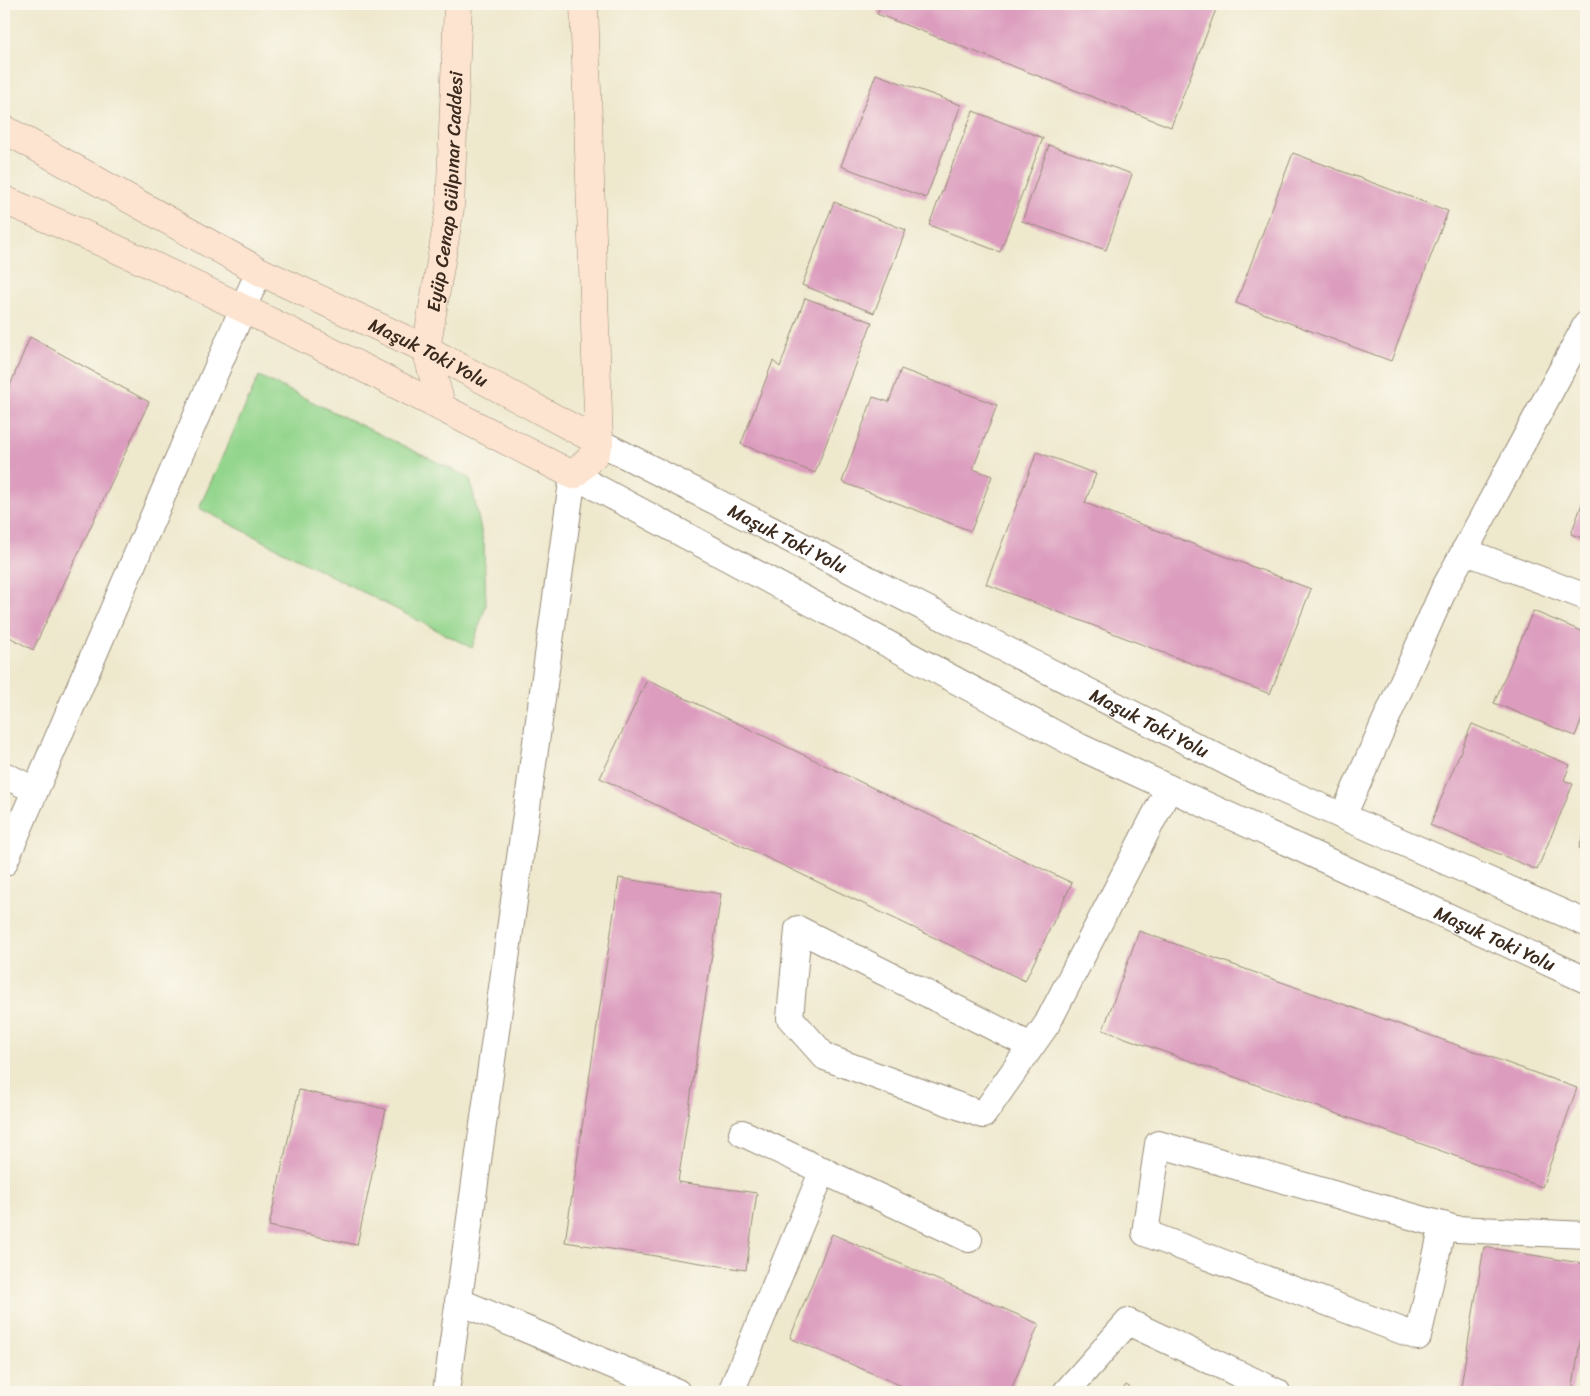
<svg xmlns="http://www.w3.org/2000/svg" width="1590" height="1396" viewBox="0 0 1590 1396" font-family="Sriracha,sans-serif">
  <rect width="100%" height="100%" fill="#fbf7ec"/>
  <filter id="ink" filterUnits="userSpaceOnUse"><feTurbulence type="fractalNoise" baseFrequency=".02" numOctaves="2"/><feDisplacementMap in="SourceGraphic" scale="10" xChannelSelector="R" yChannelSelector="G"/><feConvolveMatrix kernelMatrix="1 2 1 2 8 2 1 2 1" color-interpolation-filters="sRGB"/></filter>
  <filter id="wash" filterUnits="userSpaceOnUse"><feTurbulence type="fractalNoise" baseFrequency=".0096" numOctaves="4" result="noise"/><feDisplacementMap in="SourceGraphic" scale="20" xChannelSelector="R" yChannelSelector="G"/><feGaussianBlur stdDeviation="1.12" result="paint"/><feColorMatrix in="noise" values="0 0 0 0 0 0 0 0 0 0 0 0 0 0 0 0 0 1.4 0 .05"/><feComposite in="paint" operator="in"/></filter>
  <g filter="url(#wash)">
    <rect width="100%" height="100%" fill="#eee8cd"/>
    <polygon fill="#93d58c" stroke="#678055" points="259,376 470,478 484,545 486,605 472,648 199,508"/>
    <g id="blocks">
      <g fill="#dc9cbe">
        <polygon points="881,4 1218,4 1171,127 877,14"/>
        <polygon points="876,74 961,105 926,198 841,166"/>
        <polygon points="973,111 1043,138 1000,252 929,225"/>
        <polygon points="1049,145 1132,174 1106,250 1022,221"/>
        <polygon points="1293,153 1448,211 1391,361 1236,303"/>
        <polygon points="834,202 906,230 874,313 802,285"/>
        <polygon points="805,298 872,322 815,473 741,444 773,361 780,367"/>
        <polygon points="30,337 149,402 33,650 4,634 4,400"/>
        <polygon points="901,369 997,405 973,469 992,476 971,531 842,482 873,397 889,402"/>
        <polygon points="1037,452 1096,474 1085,503 1311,589 1270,694 986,584"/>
        <polygon points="1586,493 1586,540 1571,534"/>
        <polygon points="1533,611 1586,633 1586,709 1575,736 1494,703"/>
        <polygon points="647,680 1072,883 1025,981 600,778"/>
        <polygon points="1472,724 1570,765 1564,780 1573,784 1537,870 1430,825"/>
        <polygon points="1586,828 1586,850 1579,848"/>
        <polygon points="619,878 721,894 678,1182 757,1193 746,1270 565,1242"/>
        <polygon points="1139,931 1577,1088 1542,1187 1103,1030"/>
        <polygon points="299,1090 386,1109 357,1245 269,1226"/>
        <polygon points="832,1234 1039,1324 1010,1392 916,1392 790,1338"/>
        <polygon points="1484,1247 1586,1264 1586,1304 1572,1392 1460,1392"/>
        <polygon points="1126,1385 1137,1392 1121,1392"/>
      </g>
    </g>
  </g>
  <g filter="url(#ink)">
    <use href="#blocks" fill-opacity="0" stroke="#948976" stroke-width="1"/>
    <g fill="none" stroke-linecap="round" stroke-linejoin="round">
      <defs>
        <g id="minor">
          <path id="s1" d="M 599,442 L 1274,786 L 1586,923"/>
          <polyline points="1464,551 1586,597"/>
          <polyline points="4,775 35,790"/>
          <polyline points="1343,816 1444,589 1586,325"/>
          <polyline points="4,863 259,271"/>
          <polyline points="1031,1046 798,929 790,1018 825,1057 983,1115 1047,1024 1169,788"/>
          <polyline points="742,1133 969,1239"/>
          <polyline points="1443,1225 1418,1337 1145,1233 1158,1144 1456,1229 1586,1235"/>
          <polyline points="458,1301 677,1392"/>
          <path id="s2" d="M 446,1392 L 573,475 L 1080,747 L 1586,980"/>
          <polyline points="731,1392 823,1170"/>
          <polyline points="1066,1392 1128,1322 1277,1392"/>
        </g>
        <g id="secondary">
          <path id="s3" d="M 4,129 L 259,271 L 426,349 L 599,442"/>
          <path d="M 4,200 C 198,281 386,379 573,475 L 595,454 L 599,442 L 584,4"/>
          <path id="s4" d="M 442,408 L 426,349 L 450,208 L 458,4"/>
        </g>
      </defs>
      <use href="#minor" stroke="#948976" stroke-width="28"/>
      <use href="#secondary" stroke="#948976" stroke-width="29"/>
      <use href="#minor" stroke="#fff" stroke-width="26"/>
      <use href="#secondary" stroke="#fde4d0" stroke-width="28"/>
    </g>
  </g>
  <g text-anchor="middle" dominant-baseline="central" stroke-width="4" stroke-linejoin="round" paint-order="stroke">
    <g font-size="19" fill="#3b2a1e" stroke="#fbf7ec">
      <text stroke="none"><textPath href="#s4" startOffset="220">Eyüp Cenap Gülpınar Caddesi</textPath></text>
      <text stroke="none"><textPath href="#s3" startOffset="480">Maşuk Toki Yolu</textPath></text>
      <text stroke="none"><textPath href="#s1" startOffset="212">Maşuk Toki Yolu</textPath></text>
      <text stroke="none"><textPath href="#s1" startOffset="618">Maşuk Toki Yolu</textPath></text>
      <text stroke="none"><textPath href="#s2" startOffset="1958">Maşuk Toki Yolu</textPath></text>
    </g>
  </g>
  <rect width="1590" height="1396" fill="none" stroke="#fbf7ec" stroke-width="20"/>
</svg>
